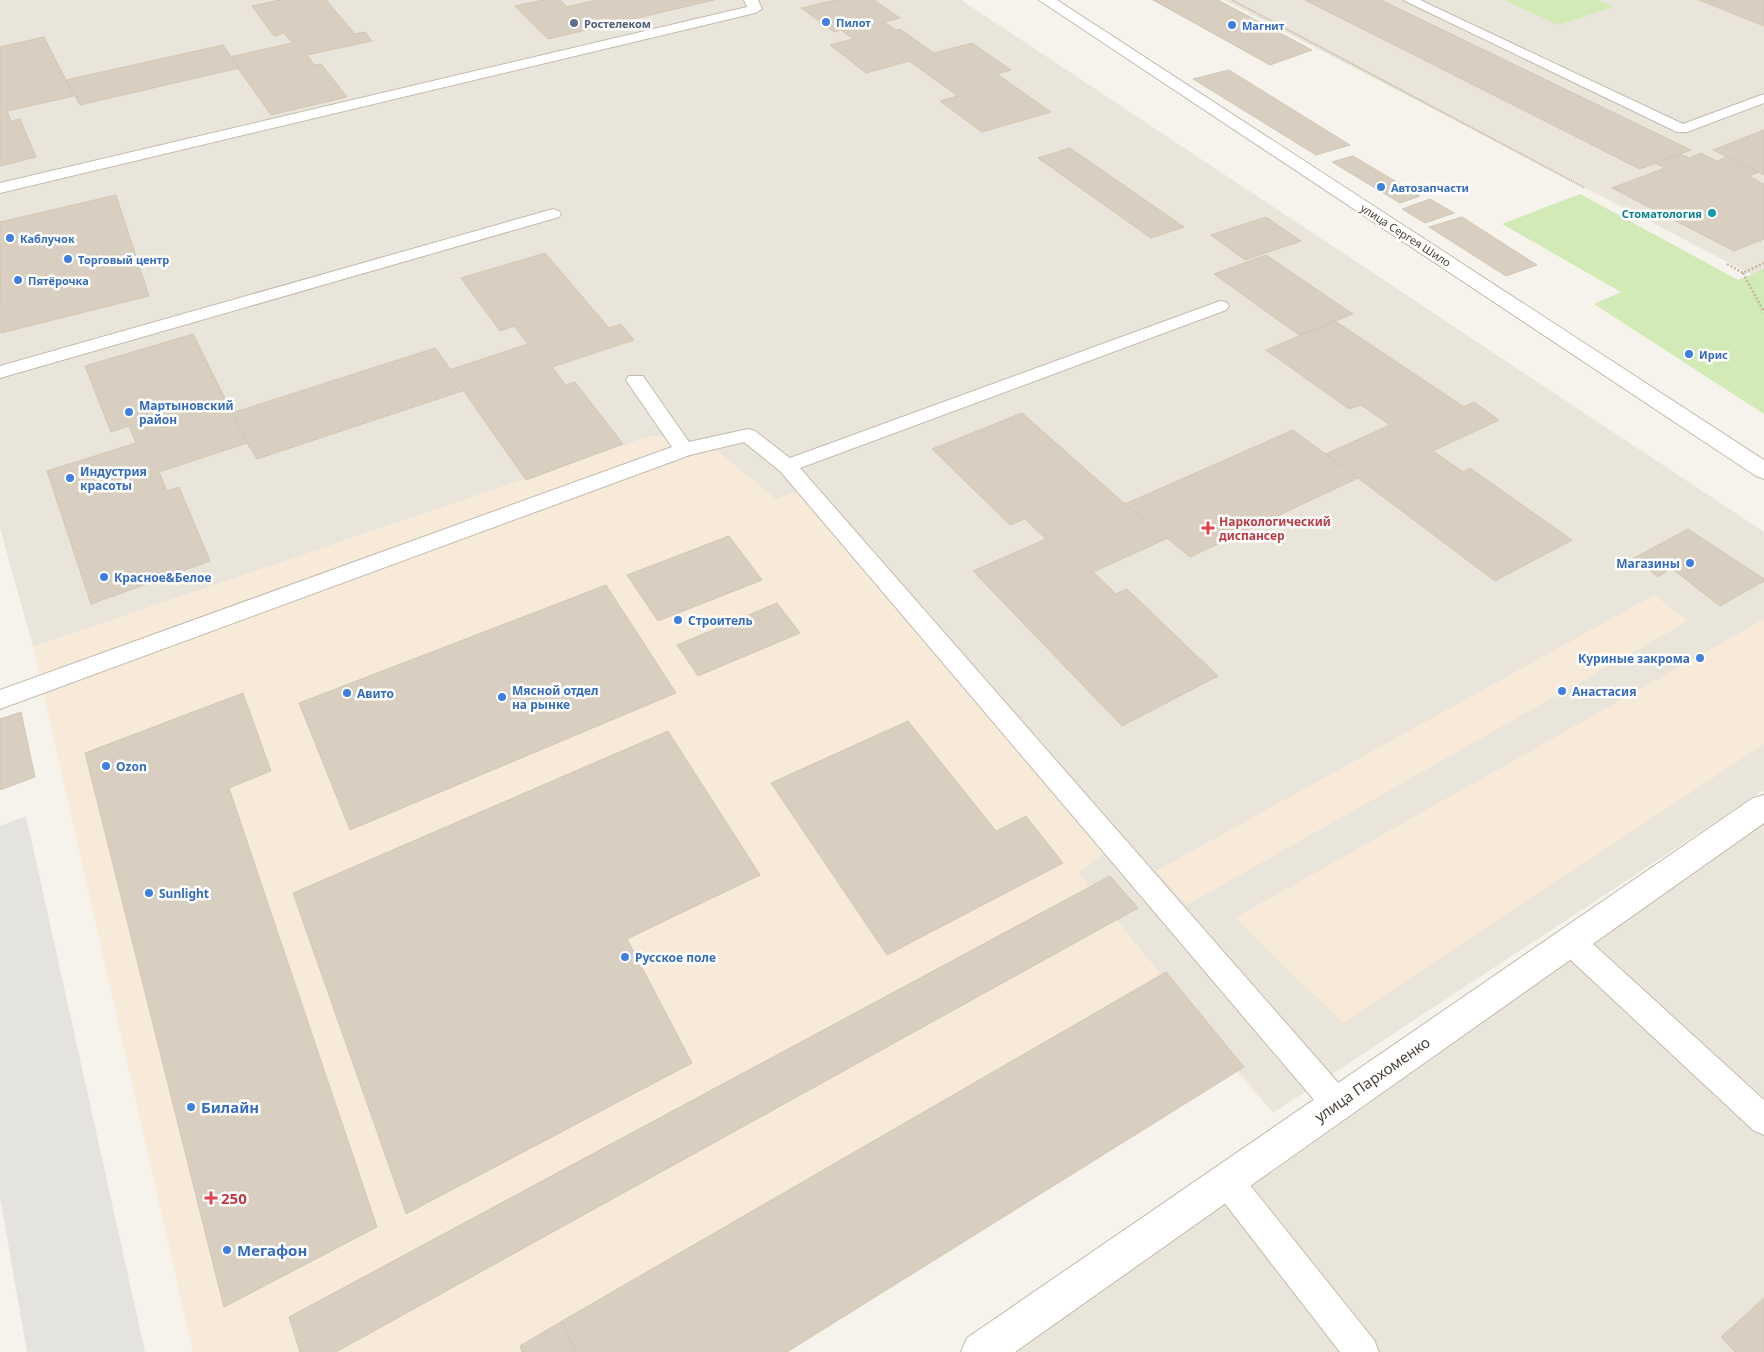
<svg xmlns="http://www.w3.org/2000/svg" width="1764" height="1352" viewBox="0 0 1764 1352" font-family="'Noto Sans',sans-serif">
  <rect width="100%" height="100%" fill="#f6f3ec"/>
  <g fill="#eae5da">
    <polygon points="0,0 961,0 1764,532 1764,790 1273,1113 1078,873 1112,846 775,499 709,444 651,436 33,647 0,528"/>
    <polygon points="1224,0 1764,0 1764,281"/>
    <polygon points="1764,807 1764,1352 981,1352"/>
  </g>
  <g fill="#f7ead8">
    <polygon points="651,436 709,444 775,499 807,488 1112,845 1078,873 1273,1113 1207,1040 667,1352 193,1352 33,647"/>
    <polygon points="1654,595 1688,621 1187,905 1156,871"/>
    <polygon points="1764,619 1764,744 1343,1023 1235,918"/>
  </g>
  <g fill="#d2eab5">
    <polygon points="1504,0 1598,0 1613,7 1558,25"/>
    <polygon points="1580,194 1738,280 1764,269 1764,414 1594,304 1621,292 1502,224"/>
  </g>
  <polygon fill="#e5e3e0" points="26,816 145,1352 27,1352 0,1197 0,826"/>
  <g fill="#d8cfc1" stroke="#d3c7b4">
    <polygon points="280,0 326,0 355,34 365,32 372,41 307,55 314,65 321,64 347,97 271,115 230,57 292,43 284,33 274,36 252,6"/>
    <polygon points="543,0 560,0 567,7 596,0 714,0 548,39 515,6"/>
    <polygon points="835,0 874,0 900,18 884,22 896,30 900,29 934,53 972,43 1011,70 997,74 1051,112 982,132 940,101 958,96 909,61 866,73 830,45 853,39 841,30 834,32 801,8"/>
    <polygon points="1153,0 1218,0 1312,50 1270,65"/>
    <polygon points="1305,0 1381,0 1691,150 1640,169"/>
    <polygon points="1699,0 1764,0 1764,26"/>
    <polygon points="44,37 74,96 7,111 11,121 20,119 36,157 0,166 0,47"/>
    <polygon points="223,45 239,68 80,105 66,80"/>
    <polygon points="1229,70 1350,145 1316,155 1193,79"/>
    <polygon points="1764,130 1764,175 1713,150"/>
    <polygon points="1070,148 1184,227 1151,238 1038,158"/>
    <polygon points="1701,153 1717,161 1727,157 1759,172 1749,176 1764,184 1764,239 1734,251 1612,188 1665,168 1655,163 1680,154 1689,158"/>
    <polygon points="1353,156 1420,196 1400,203 1332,162"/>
    <polygon points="116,195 149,296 1,333 0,222"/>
    <polygon points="1430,199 1454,213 1425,223 1402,209"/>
    <polygon points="1266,217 1301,241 1245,260 1211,235"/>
    <polygon points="1462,217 1537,265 1506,276 1429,227"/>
    <polygon points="545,253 609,328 621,324 634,340 552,367 566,385 575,382 623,444 526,480 449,370 528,344 514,326 500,331 461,278"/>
    <polygon points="1266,255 1353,314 1299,335 1214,274"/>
    <polygon points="1335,321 1464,407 1474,402 1499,420 1433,451 1463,472 1470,468 1572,540 1495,581 1326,454 1390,425 1361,405 1349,409 1266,350"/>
    <polygon points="193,334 247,443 159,472 167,491 179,487 210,561 91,604 47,471 136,443 129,426 111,432 85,366"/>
    <polygon points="435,348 465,390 257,459 247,443 232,413"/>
    <polygon points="1022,413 1125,504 1168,538 1093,572 1116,594 1127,589 1218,676 1122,726 973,571 1046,539 1025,519 1010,525 932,449"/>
    <polygon points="1293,430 1358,478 1190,557 1125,504"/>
    <polygon points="1688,529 1764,579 1764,581 1720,606 1671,568 1658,577 1634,558"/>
    <polygon points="729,536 762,580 658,621 627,575"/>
    <polygon points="606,585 676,693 350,830 299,703"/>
    <polygon points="777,603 800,633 698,676 677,645"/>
    <polygon points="243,693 271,771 229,788 377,1227 224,1307 85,753"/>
    <polygon points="21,712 35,777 0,790 0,719"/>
    <polygon points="908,721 996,831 1026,816 1063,863 887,955 771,783"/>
    <polygon points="668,731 760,875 627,939 692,1063 406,1214 293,893"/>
    <polygon points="1110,876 1138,908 336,1352 300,1352 289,1317"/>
    <polygon points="1166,972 1244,1067 787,1352 575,1352 562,1321"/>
    <polygon points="1764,1298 1764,1352 1735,1352 1721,1337"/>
    <polygon points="562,1321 575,1352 522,1352 520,1346"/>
  </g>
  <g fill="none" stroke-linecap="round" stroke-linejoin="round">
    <defs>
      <g id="service">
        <polygon points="744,0 758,0 762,9 755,13 0,193 0,183 747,7"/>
        <polygon points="1403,0 1420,0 1683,124 1764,94 1764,103 1687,132 1677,132"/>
        <polygon points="553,209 559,211 561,214 559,217 0,378 0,366"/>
        <polygon points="1220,301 1226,302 1229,306 1226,310 800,468 1348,1094 1352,1104 1348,1114 1337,1119 1326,1114 780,471 744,442 690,455 0,709 0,690 672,447 626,380 629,376 643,376 689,442 748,429 755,431 790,458"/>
        <polygon points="1571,930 1581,933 1764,1100 1764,1135 1753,1130 1561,951 1557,942 1561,933"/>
        <polygon points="1227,1165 1238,1170 1374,1340 1379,1352 1340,1352 1216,1192 1211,1181 1216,1170"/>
      </g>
      <g id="tertiary">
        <polygon points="1039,0 1057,0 1764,460 1764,479 1756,476"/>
        <polygon points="1764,795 1764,823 1015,1352 961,1352 967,1338 1753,798"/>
      </g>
    </defs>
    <use href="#service" stroke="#c2bbae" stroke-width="2"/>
    <use href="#tertiary" stroke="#c2bbae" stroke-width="2"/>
    <polyline stroke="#c4b79f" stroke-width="2" stroke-dasharray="1 1" stroke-linecap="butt" points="1232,0 1585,188"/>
    <g stroke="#c4b79f" stroke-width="2.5" stroke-dasharray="2 2" stroke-linecap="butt">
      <polyline points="1727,264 1743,273 1764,263"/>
      <polyline points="1743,273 1764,312"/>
    </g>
    <use href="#service" fill="#fff" fill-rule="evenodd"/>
    <use href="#tertiary" fill="#fff" fill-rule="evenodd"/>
  </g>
  <g fill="#3f7fe0" stroke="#fff" stroke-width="2">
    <circle cx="826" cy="22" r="5"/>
    <circle cx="1232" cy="25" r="5"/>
    <circle cx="1381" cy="187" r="5"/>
    <circle cx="10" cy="238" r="5"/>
    <circle cx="68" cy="259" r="5"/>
    <circle cx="18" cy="280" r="5"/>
    <circle cx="1689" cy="354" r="5"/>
    <circle cx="129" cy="412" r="5"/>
    <circle cx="70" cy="478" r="5"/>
    <circle cx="1690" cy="563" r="5"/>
    <circle cx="104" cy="577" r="5"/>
    <circle cx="678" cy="620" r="5"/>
    <circle cx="1700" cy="658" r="5"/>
    <circle cx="1562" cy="691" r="5"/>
    <circle cx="347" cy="693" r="5"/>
    <circle cx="502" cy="697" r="5"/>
    <circle cx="106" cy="766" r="5"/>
    <circle cx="149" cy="893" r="5"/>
    <circle cx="625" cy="957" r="5"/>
    <circle cx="191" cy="1107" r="5"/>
    <circle cx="227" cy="1250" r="5"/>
  </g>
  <circle fill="#5c6f8a" stroke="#fff" stroke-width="2" cx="574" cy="23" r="5"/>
  <circle fill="#0f9aa8" stroke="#fff" stroke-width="2" cx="1712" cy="213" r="5"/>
  <g fill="#e0444e" stroke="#fff" stroke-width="2">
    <path d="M1205.5 520.5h5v5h5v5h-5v5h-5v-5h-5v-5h5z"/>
    <path d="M208.5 1190.5h5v5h5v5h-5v5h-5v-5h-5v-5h5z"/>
  </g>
  <g text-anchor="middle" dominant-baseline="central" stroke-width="5" stroke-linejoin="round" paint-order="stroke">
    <g font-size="11" font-weight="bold" fill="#366cbe" stroke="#fff" text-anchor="start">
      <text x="836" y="22">Пилот</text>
      <text x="1242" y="25">Магнит</text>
      <text x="1391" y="187">Автозапчасти</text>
      <text x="20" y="238">Каблучок</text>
      <text x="78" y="259">Торговый центр</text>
      <text x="28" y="280">Пятёрочка</text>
      <text x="1699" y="354">Ирис</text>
    </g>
    <g font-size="11" font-weight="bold" fill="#4e5e75" stroke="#fff" text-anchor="start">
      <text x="584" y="23">Ростелеком</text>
    </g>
    <g font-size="11" font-weight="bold" fill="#0d838f" stroke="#fff" text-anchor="end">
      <text x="1702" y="213">Стоматология</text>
    </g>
    <g font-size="11" fill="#4b4439" stroke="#fff">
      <text transform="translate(1406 235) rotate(33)">улица Сергея Шило</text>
    </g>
    <g font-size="12" font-weight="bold" fill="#366cbe" stroke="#fff" text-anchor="start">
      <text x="139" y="405">Мартыновский<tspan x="139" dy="14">район</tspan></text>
      <text x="80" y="471">Индустрия<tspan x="80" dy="14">красоты</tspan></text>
      <text x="1680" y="563" text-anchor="end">Магазины</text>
      <text x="114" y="577">Красное&amp;Белое</text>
      <text x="688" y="620">Строитель</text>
      <text x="1690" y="658" text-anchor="end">Куриные закрома</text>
      <text x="512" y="690">Мясной отдел<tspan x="512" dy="14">на рынке</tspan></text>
      <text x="1572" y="691">Анастасия</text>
      <text x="357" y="693">Авито</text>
      <text x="116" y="766">Ozon</text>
      <text x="159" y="893">Sunlight</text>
      <text x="635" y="957">Русское поле</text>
    </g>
    <g font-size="12" font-weight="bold" fill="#be3a42" stroke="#fff" text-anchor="start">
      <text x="1219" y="521">Наркологический<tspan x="1219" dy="14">диспансер</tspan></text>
    </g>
    <g font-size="15" fill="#4b4439" stroke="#fff">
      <text transform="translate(1372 1079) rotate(-35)">улица Пархоменко</text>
    </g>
    <g font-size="15" font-weight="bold" fill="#366cbe" stroke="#fff" text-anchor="start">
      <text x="201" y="1107">Билайн</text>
      <text x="237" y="1250">Мегафон</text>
    </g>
    <g font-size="15" font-weight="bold" fill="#be3a42" stroke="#fff" text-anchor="start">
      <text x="221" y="1198">250</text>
    </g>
  </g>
</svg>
